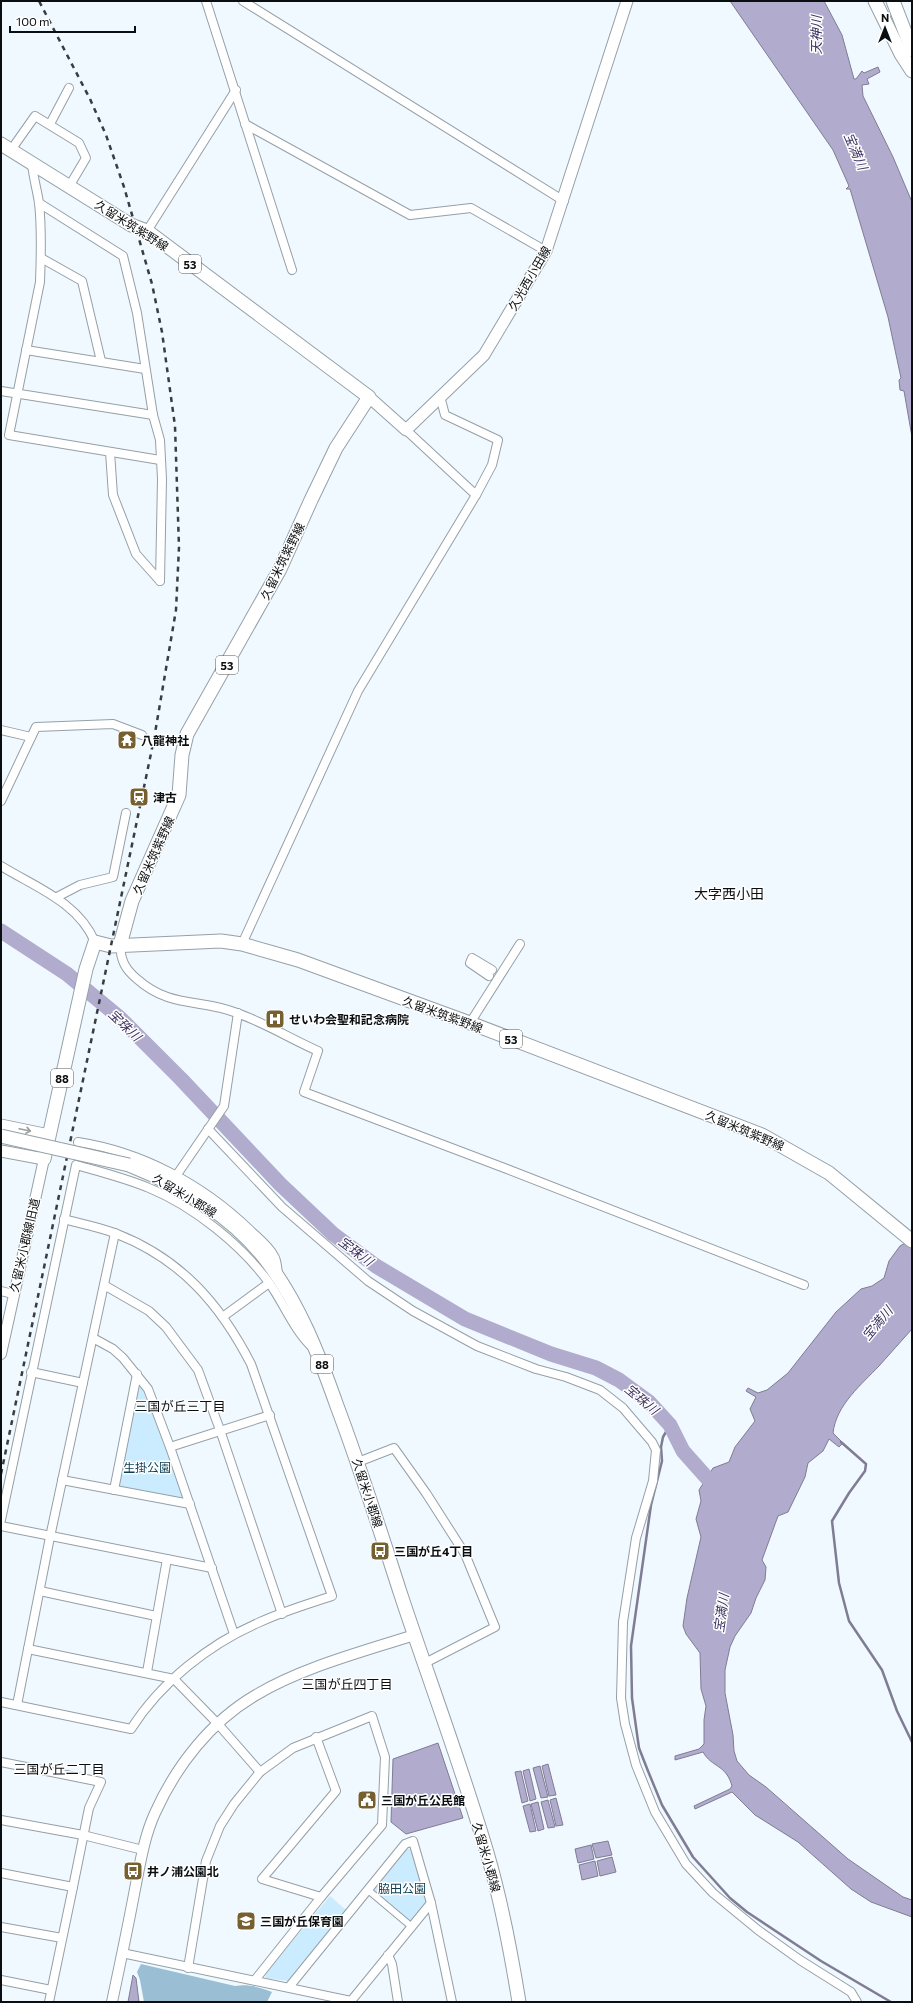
<svg xmlns="http://www.w3.org/2000/svg" width="913" height="2003" viewBox="0 0 913 2003" font-family="Commissioner,'Noto Sans JP',sans-serif">
  <rect width="100%" height="100%" fill="#f0f9ff"/>
  <g fill="#cbecff">
    <polygon points="138,1387 143,1387 183,1496 180,1499 121,1487 118,1483"/>
    <polygon points="407,1849 412,1849 426,1900 426,1905 411,1922 372,1891"/>
    <polygon points="330,1896 346,1910 288,1981 266,1978 265,1974"/>
  </g>
  <path fill="#9abfd4" d="M 141,1964 L 235,1986 C 249,1984 259,1987 272,1992 L 267,2002 L 144,2002 L 140,1980 L 137,1972 Z"/>
  <g fill="#b1abcd" stroke="#7f7c94">
    <polygon points="730,1 824,1 842,35 854,79 856,79 862,71 864,73 878,67 880,72 867,79 869,84 862,85 863,96 893,157 912,202 912,437 904,391 900,390 899,380 901,378 888,317 850,189 846,189 849,186 833,150"/>
    <path d="M 912,1239 L 912,1329 C 901,1341 890,1354 879,1366 C 862,1384 836,1405 833,1433 L 843,1443 L 839,1447 L 829,1439 L 823,1451 L 808,1463 L 805,1477 L 788,1512 L 778,1516 L 762,1560 L 766,1567 L 765,1580 L 756,1598 L 751,1613 L 735,1636 L 730,1647 L 725,1670 L 725,1693 L 733,1735 L 734,1751 L 737,1761 L 749,1775 L 766,1787 L 848,1859 L 903,1897 L 912,1900 L 912,1917 L 871,1902 L 851,1889 L 798,1842 L 755,1815 L 732,1792 L 695,1809 L 694,1806 L 730,1789 L 732,1786 C 726,1764 712,1768 703,1752 L 675,1760 L 675,1756 L 699,1749 L 704,1744 L 704,1720 L 706,1706 L 701,1689 L 700,1653 L 686,1634 L 683,1626 L 687,1598 L 701,1537 L 696,1519 L 701,1501 L 699,1490 L 713,1468 L 729,1462 L 735,1447 L 755,1421 L 750,1409 L 756,1397 L 746,1391 L 748,1388 L 758,1393 L 767,1390 L 788,1373 L 836,1312 L 861,1289 L 872,1286 L 884,1278 L 889,1261 L 900,1246 Z"/>
    <polygon points="438,1743 463,1818 406,1834 391,1822 393,1759"/>
    <polygon points="548,1764 556,1795 549,1796 542,1766"/>
    <polygon points="540,1766 548,1797 541,1798 533,1768"/>
    <polygon points="529,1769 536,1799 530,1801 523,1771"/>
    <polygon points="521,1771 528,1801 522,1803 515,1772"/>
    <polygon points="556,1798 563,1825 556,1826 550,1800"/>
    <polygon points="548,1800 555,1827 548,1828 541,1802"/>
    <polygon points="538,1802 544,1829 538,1831 531,1804"/>
    <polygon points="530,1804 536,1831 530,1832 523,1806"/>
    <polygon points="608,1841 612,1855 596,1858 592,1844"/>
    <polygon points="591,1845 594,1859 578,1863 575,1849"/>
    <polygon points="612,1857 616,1872 600,1876 597,1861"/>
    <polygon points="595,1861 598,1876 582,1880 579,1865"/>
    <polygon points="133,1975 136,1978 139,2002 128,2002"/>
  </g>
  <g fill="none" stroke-linecap="round" stroke-linejoin="round">
    <g stroke="#7f7c94" stroke-width="2.5">
      <polyline points="670,1425 663,1437 661,1447 662,1461 651,1505 631,1646 632,1698 637,1734 639,1748 648,1771 662,1805 693,1857 730,1898 747,1912 821,1961 891,2002"/>
      <polyline points="841,1442 866,1464 865,1471 849,1493 832,1521 839,1583 849,1621 882,1670 897,1711 912,1742"/>
    </g>
    <polyline stroke="#b1abcd" stroke-width="15" points="1,931 67,974 120,1018 181,1079 280,1184 333,1234 376,1266 465,1319 551,1354 596,1368 619,1380 649,1402 670,1425 683,1451 715,1487 721,1491"/>
    <defs>
      <polyline id="pedestrian" points="368,1890 412,1927"/>
      <g id="minor">
        <polyline points="206,1 292,270"/>
        <polyline points="243,1 564,201"/>
        <polyline points="50,124 69,88"/>
        <polyline points="245,124 410,215 471,208 546,251"/>
        <polyline points="11,150 35,116 79,143 86,158 70,185"/>
        <path d="M 32,163 C 33,177 37,189 39,203 C 42,229 41,256 40,282 L 9,435 L 160,460"/>
        <polyline points="39,203 123,256 137,313 153,415 160,440 162,479 160,581"/>
        <polyline points="147,231 236,90"/>
        <polyline points="41,258 82,281 101,361"/>
        <polyline points="26,350 145,369"/>
        <polyline points="1,391 153,415"/>
        <polyline points="406,430 476,495"/>
        <polyline points="110,452 113,495 136,554 160,581"/>
        <polyline points="1,730 31,737"/>
        <polyline points="1,801 36,727 113,724 142,735"/>
        <path d="M 1,866 C 35,887 78,902 95,942"/>
        <polyline points="57,897 80,885 113,877 126,813"/>
        <polyline points="242,944 358,691 476,495 492,465 498,440 445,415 440,396"/>
        <path d="M 120,945 C 121,961 125,969 137,979 C 171,1009 199,998 237,1013 C 265,1023 291,1039 318,1051 L 304,1092 L 507,1169 L 804,1285"/>
        <polyline points="489,976 470,963 472,958 492,970"/>
        <polyline points="470,1023 520,944"/>
        <polyline points="208,1129 282,1207 368,1281 413,1311 477,1346 536,1369 566,1377 600,1390 623,1408 652,1442 656,1450 653,1481 636,1538 623,1622 621,1698 625,1724 636,1765 655,1812 686,1864 713,1893 758,1930 800,1960 851,1992 857,2002"/>
        <path d="M 78,1142 C 142,1152 202,1184 249,1229 C 257,1237 269,1246 274,1256 C 277,1260 277,1268 278,1273"/>
        <polyline points="176,1176 224,1106 238,1013"/>
        <polyline points="104,1285 149,1311 166,1327 198,1370 220,1430 282,1614"/>
        <polyline points="1,1291 13,1294"/>
        <polyline points="224,1316 269,1283"/>
        <polyline points="93,1338 113,1349 123,1358 148,1389 170,1447 234,1634"/>
        <polyline points="31,1372 83,1383"/>
        <polyline points="170,1447 270,1415"/>
        <polyline points="358,1462 394,1448 426,1493 465,1554 495,1627 425,1663"/>
        <polyline points="62,1480 190,1504"/>
        <polyline points="114,1490 137,1374"/>
        <path d="M 1,1520 L 76,1165 C 101,1172 125,1178 149,1188 C 193,1206 242,1245 270,1284 C 284,1304 294,1330 312,1347"/>
        <polyline points="1,1526 212,1568"/>
        <polyline points="40,1591 156,1616"/>
        <polyline points="28,1649 174,1679 218,1724 260,1772"/>
        <polyline points="147,1672 167,1559"/>
        <path d="M 1,1702 L 131,1729 C 161,1682 209,1644 260,1622 C 284,1611 308,1604 332,1596 L 251,1364 C 220,1304 181,1259 117,1234 C 100,1227 81,1224 64,1219"/>
        <polyline points="17,1705 50,1537 115,1233"/>
        <polyline points="316,1737 336,1791 262,1879 321,1897"/>
        <polyline points="1,1762 101,1782 89,1808 73,1887"/>
        <polyline points="1,1820 83,1835 143,1850"/>
        <polyline points="1,1873 73,1887 49,2002"/>
        <polyline points="1,1927 62,1938"/>
        <polyline points="122,1953 351,2001 431,1903"/>
        <polyline points="388,1955 392,1964 398,2002"/>
        <polyline points="188,1968 206,1861 220,1826 234,1804 260,1772 293,1748 372,1716 385,1757 382,1825 321,1897 255,1980"/>
        <polyline points="1,1980 51,1990"/>
        <polyline points="289,1987 405,1844 413,1841 431,1903 452,2002"/>
      </g>
      <g id="tertiary">
        <polyline points="1,1354 44,1159"/>
        <path d="M 112,2002 C 120,1964 128,1927 135,1889 C 140,1864 144,1837 155,1813 C 176,1766 211,1721 256,1695 C 303,1667 362,1652 414,1635"/>
      </g>
      <g id="secondary">
        <polyline points="369,397 406,430 484,355 546,251 627,1"/>
        <polyline points="1,1125 49,1135"/>
        <polyline points="1,1151 44,1159"/>
      </g>
      <g id="primary">
        <polyline points="875,1 901,54 912,71"/>
        <polyline points="893,1 912,50"/>
        <polyline points="1,144 131,225 147,231 369,397 336,448 311,500 280,569 187,734 182,755 179,795 132,901 120,945"/>
        <polyline points="44,1159 86,969 95,942 111,946 221,941 242,944 298,960 470,1023 762,1135 829,1173 912,1241"/>
        <path d="M 129,1165 C 179,1185 232,1216 266,1260 C 299,1303 319,1355 337,1406 C 360,1467 380,1530 400,1592 C 429,1680 462,1767 488,1856 C 502,1904 511,1953 519,2002"/>
      </g>
    </defs>
    <use href="#pedestrian" stroke="#95a0a6" stroke-width="8"/>
    <use href="#minor" stroke="#95a0a6" stroke-width="10"/>
    <use href="#tertiary" stroke="#95a0a6" stroke-width="12"/>
    <use href="#secondary" stroke="#95a0a6" stroke-width="13"/>
    <use href="#primary" stroke="#95a0a6" stroke-width="15"/>
    <use href="#pedestrian" stroke="#fff" stroke-width="6"/>
    <use href="#minor" stroke="#fff" stroke-width="8"/>
    <use href="#tertiary" stroke="#fff" stroke-width="10"/>
    <use href="#secondary" stroke="#fff" stroke-width="11"/>
    <use href="#primary" stroke="#fff" stroke-width="13"/>
    <polyline stroke="#383d40" stroke-width="2.5" stroke-dasharray="5 5" stroke-linecap="butt" points="1,1474 154,739 176,610 179,547 175,426 162,332 152,284 124,187 106,135 90,99 39,1"/>
    <defs>
      <polyline id="primary-bridge" points="1,1136 129,1165"/>
    </defs>
    <use href="#primary-bridge" stroke="#95a0a6" stroke-width="15" stroke-linecap="butt"/>
    <use href="#primary-bridge" stroke="#fff" stroke-width="13"/>
  </g>
  <defs><path id="oneway-shaft" d="M-6 0H5M1.5-3L5.5 0L1.5 3" fill="none" stroke-width="1.6" stroke-linecap="round" stroke-linejoin="round"/></defs>
  <use stroke="#9d9f9f" href="#oneway-shaft" transform="translate(25 1130) rotate(12)"/>
  <defs>
    <symbol id="temple-square" viewBox="-11 -11 22 22"><rect x="-9" y="-9" width="18" height="18" rx="4" fill="#766030" stroke="#fff"/><path d="M0-6L5-2H3V0L6.5 2.5H4V6H1.5V3h-3V6H-4V2.5H-6.5L-3 0V-2H-5Z" fill="#fff"/></symbol>
    <symbol id="station-square" viewBox="-11 -11 22 22"><rect x="-9" y="-9" width="18" height="18" rx="4" fill="#766030" stroke="#fff"/><path d="M-3-6H3Q5-6 5-4V2Q5 4 3 4L4.5 6H3L1.5 4h-3L-3 6H-4.5L-3 4Q-5 4-5 2V-4Q-5-6-3-6ZM-3.5-4v3h7v-3ZM-3.5 1v1.5H-2V1ZM2 1v1.5H3.5V1Z" fill="#fff"/></symbol>
    <symbol id="hospital-square" viewBox="-11 -11 22 22"><rect x="-9" y="-9" width="18" height="18" rx="4" fill="#766030" stroke="#fff"/><path d="M-5-5h3v3.5h4V-5h3V5h-3V1.5h-4V5h-3Z" fill="#fff"/></symbol>
    <symbol id="bus-square" viewBox="-11 -11 22 22"><rect x="-9" y="-9" width="18" height="18" rx="4" fill="#766030" stroke="#fff"/><path d="M-5-6H5V4H4V6H2V4H-2V6H-4V4H-5ZM-3.5-4V0h7V-4ZM-3.5 1.2v1.5H-2V1.2ZM2 1.2v1.5H3.5V1.2Z" fill="#fff"/></symbol>
    <symbol id="civic-square" viewBox="-11 -11 22 22"><rect x="-9" y="-9" width="18" height="18" rx="4" fill="#766030" stroke="#fff"/><path d="M-.6-6.5H3V-4.5H.6V-3L4-1V1h2V6H-6V1h2V-1L-.6-3ZM-1.2 2.5V6h2.4V2.5Z" fill="#fff"/></symbol>
    <symbol id="school-square" viewBox="-11 -11 22 22"><rect x="-9" y="-9" width="18" height="18" rx="4" fill="#766030" stroke="#fff"/><path d="M0-5L7-2L0 1L-7-2ZM-4 1L0 2.5L4 1V4Q0 6-4 4Z" fill="#fff"/></symbol>
  </defs>
  <g fill-rule="evenodd">
    <use href="#temple-square" x="116" y="729" width="22" height="22"/>
    <use href="#station-square" x="128" y="786" width="22" height="22"/>
    <use href="#hospital-square" x="264" y="1008" width="22" height="22"/>
    <use href="#bus-square" x="369" y="1540" width="22" height="22"/>
    <use href="#civic-square" x="356" y="1789" width="22" height="22"/>
    <use href="#bus-square" x="122" y="1860" width="22" height="22"/>
    <use href="#school-square" x="235" y="1910" width="22" height="22"/>
  </g>
  <g text-anchor="middle" dominant-baseline="central" stroke-width="3" stroke-linejoin="round" paint-order="stroke">
    <g fill="#fff" stroke="#545658" stroke-width="1">
      <rect x="179" y="255" width="22" height="18" rx="3"/>
      <rect x="216" y="656" width="22" height="18" rx="3"/>
      <rect x="500" y="1030" width="22" height="18" rx="3"/>
      <rect x="51" y="1069" width="22" height="18" rx="3"/>
      <rect x="311" y="1355" width="22" height="18" rx="3"/>
    </g>
    <g font-size="11" font-weight="bold" fill="#0a0e10">
      <text x="190" y="264">53</text>
      <text x="227" y="665">53</text>
      <text x="511" y="1039">53</text>
      <text x="62" y="1078">88</text>
      <text x="322" y="1364">88</text>
    </g>
    <g font-size="12" fill="#0a0e10" stroke="#fff">
      <text transform="translate(132 225) rotate(32)">久留米筑紫野線</text>
      <text transform="translate(529 278) rotate(-60)">久光西小田線</text>
      <text transform="translate(282 561) rotate(-64)">久留米筑紫野線</text>
      <text transform="translate(153 855) rotate(-66)">久留米筑紫野線</text>
      <text transform="translate(443 1014) rotate(20)">久留米筑紫野線</text>
      <text transform="translate(745 1130) rotate(23)">久留米筑紫野線</text>
      <text transform="translate(185 1195) rotate(31)">久留米小郡線</text>
      <text transform="translate(24 1245) rotate(-77)">久留米小郡線旧道</text>
      <text transform="translate(368 1493) rotate(72)">久留米小郡線</text>
      <text transform="translate(487 1857) rotate(74)">久留米小郡線</text>
    </g>
    <g font-size="12" font-weight="bold" fill="#0a0e10" stroke="#fff" text-anchor="start">
      <text x="141" y="740">八龍神社</text>
      <text x="153" y="797">津古</text>
      <text x="289" y="1019">せいわ会聖和記念病院</text>
      <text x="394" y="1551">三国が丘4丁目</text>
      <text x="381" y="1800">三国が丘公民館</text>
      <text x="147" y="1871">井ノ浦公園北</text>
      <text x="260" y="1921">三国が丘保育園</text>
    </g>
    <g font-size="12" fill="#0b3d53" stroke="#fff">
      <text x="147" y="1467">生掛公園</text>
      <text x="402" y="1888">脇田公園</text>
    </g>
    <g font-size="13" font-style="italic" fill="#3b305e" stroke="#fff">
      <text transform="translate(816 35) rotate(-90)">天神川</text>
      <text transform="translate(856 151) rotate(67)">宝満川</text>
      <text transform="translate(125 1025) rotate(44)">宝珠川</text>
      <text transform="translate(356 1251) rotate(37)">宝珠川</text>
      <text transform="translate(877 1323) rotate(-50)">宝満川</text>
      <text transform="translate(642 1399) rotate(40)">宝珠川</text>
      <text transform="translate(721 1613) rotate(-82)">宝満川</text>
    </g>
    <g font-size="13" fill="#0a0e10" stroke="#fff">
      <text x="180" y="1406">三国が丘三丁目</text>
      <text x="347" y="1684">三国が丘四丁目</text>
      <text x="59" y="1769">三国が丘二丁目</text>
    </g>
    <g font-size="14" fill="#0a0e10" stroke="#fff">
      <text x="729" y="893">大字西小田</text>
    </g>
  </g>
  <rect width="913" height="2003" fill="none" stroke="#0a0e10" stroke-width="4"/>
  <g transform="translate(885 28)" stroke="#ffffff" stroke-width="3" paint-order="stroke">
  <path d="M0-3L7 15L0 10L-7 15Z" fill="#0a0e10"/>
  <text y="-6" font-size="11" font-weight="bold" text-anchor="middle" fill="#0a0e10">N</text>
  </g>
  <path d="M10 26v6h125v-6" fill="none" stroke="#0a0e10" stroke-width="2"/>
  <text x="16" y="26" font-size="12" fill="#0a0e10" stroke="#ffffff" stroke-width="3" paint-order="stroke">100 m</text>
</svg>
